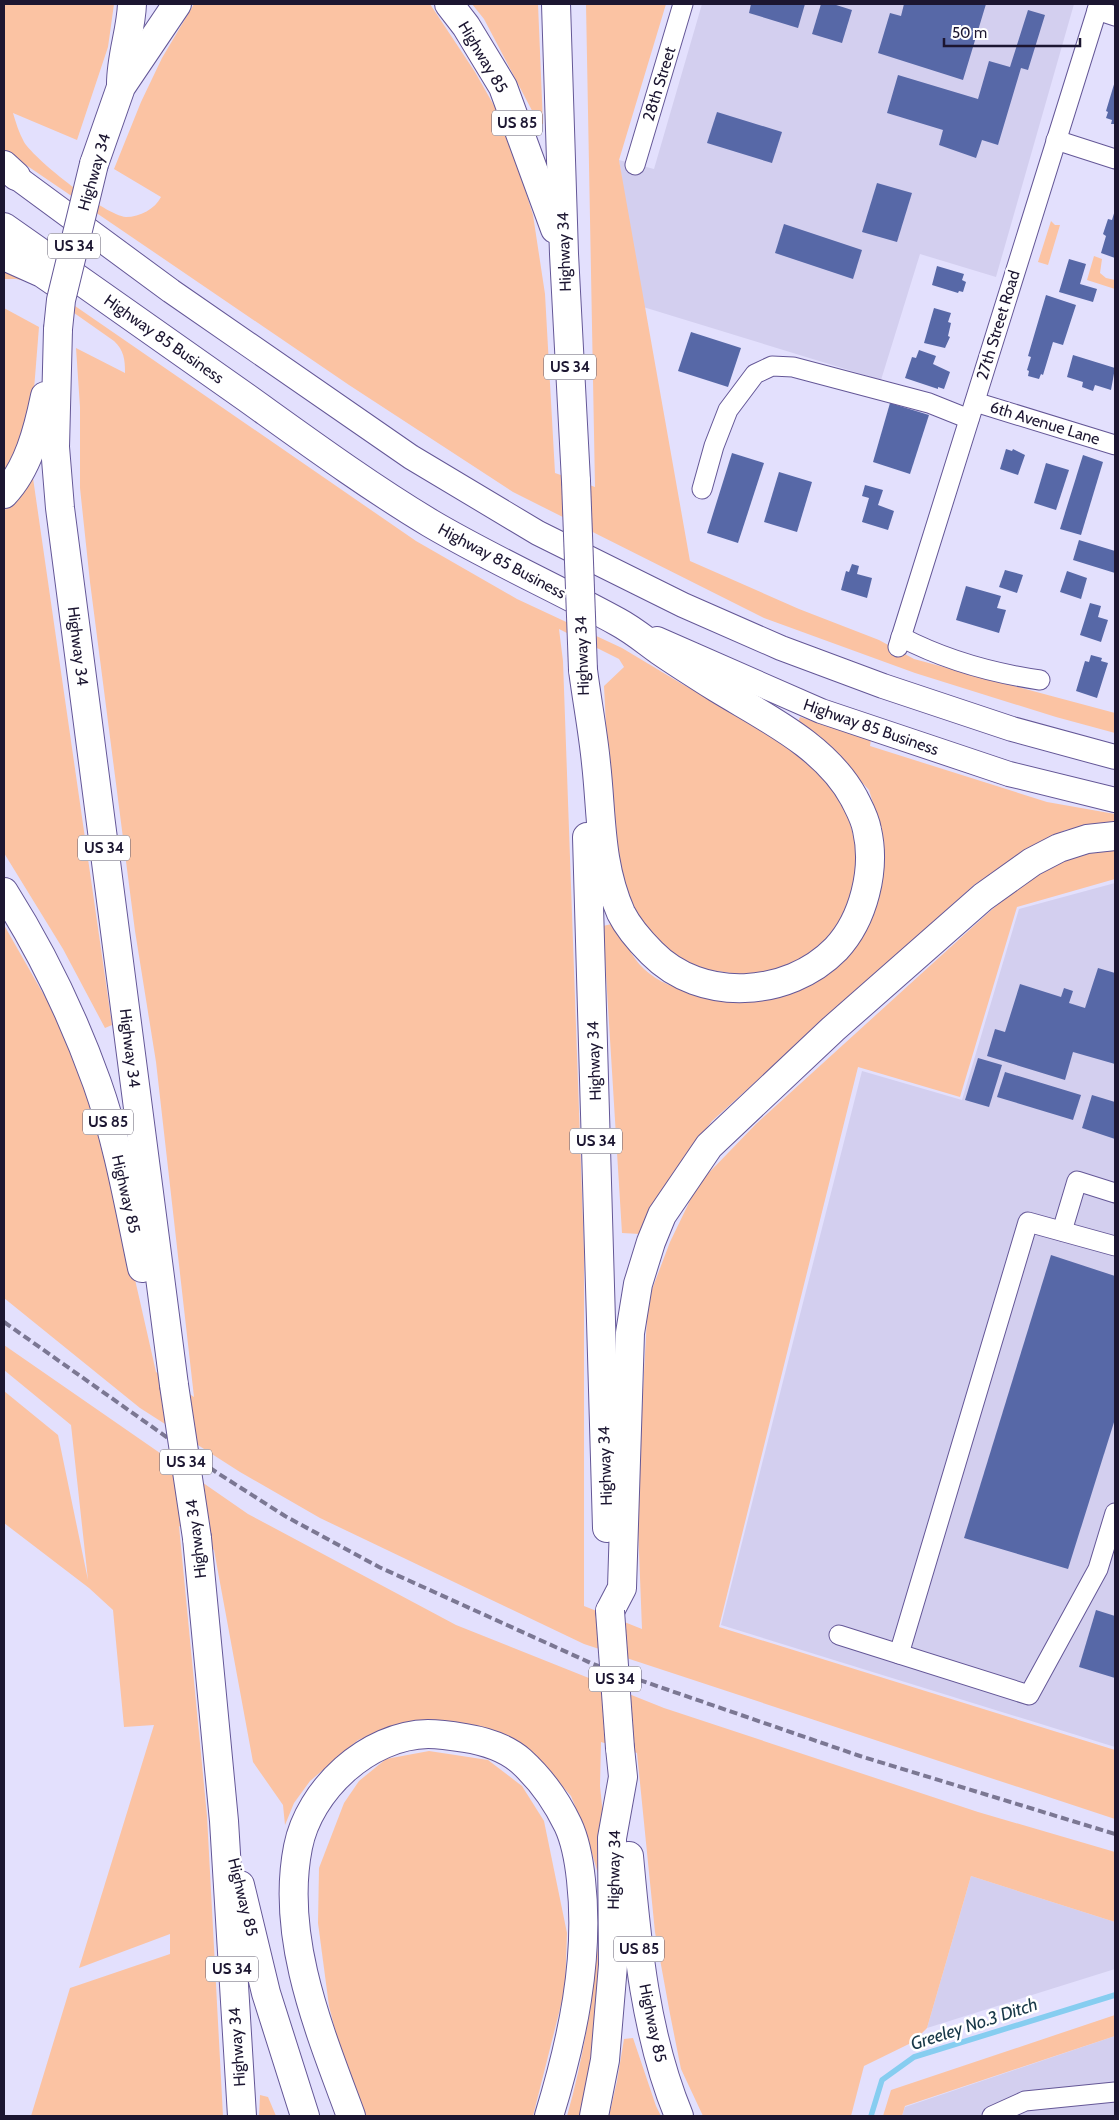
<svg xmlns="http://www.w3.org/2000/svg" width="1119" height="2120" viewBox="0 0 1119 2120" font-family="Cabin,sans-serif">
  <rect width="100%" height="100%" fill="#e3e0fd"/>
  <g fill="#d3cfef">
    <polygon points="702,4 1074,4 996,277 920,254 881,380 640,306 619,160 654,169"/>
    <polygon points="1115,883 1115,1747 721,1625 862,1071 962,1100 1019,909"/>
    <polygon points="971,1876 1115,1922 1115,1969 927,2028"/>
    <polygon points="1115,2036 1115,2116 902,2116 905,2107"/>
  </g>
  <g fill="#fbc3a3">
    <path d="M 4,4 L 114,4 L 108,47 L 77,140 L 13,113 C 16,123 19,133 24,142 C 36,161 105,215 126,217 C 140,217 155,209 161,197 L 114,169 L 141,102 L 162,58 L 194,4 L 430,4 L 475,72 L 505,125 L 533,215 L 545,294 L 555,473 L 595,487 L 586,4 L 666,4 L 619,160 L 690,561 L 799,609 L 879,640 L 914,659 L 1115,713 L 1115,733 L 1056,717 L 915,673 L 764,618 L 513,492 L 349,385 L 4,150 Z"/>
    <polygon points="472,4 538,4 543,124 538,122 484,19"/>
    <polygon points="1051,221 1055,225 1060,225 1048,265 1038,262"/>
    <polygon points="1094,256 1102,259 1100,273 1106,278 1115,280 1115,289 1087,280"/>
    <path d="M 4,267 L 33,277 L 416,541 L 517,599 L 622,648 L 682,684 L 774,734 L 826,775 L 847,810 L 856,848 L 856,883 L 845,913 L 825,942 L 797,961 L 765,973 L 745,975 L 696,968 L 663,954 L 626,901 L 613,865 L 604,686 L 624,667 L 619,659 L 559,629 L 563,661 L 584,1251 L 584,1606 L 642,1629 L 637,1500 L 648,1300 L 670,1242 L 698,1184 L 756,1124 L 1009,894 L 1069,856 L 1115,844 L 1115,879 L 1017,907 L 960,1097 L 858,1067 L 719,1627 L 1115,1750 L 1115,1819 L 584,1644 L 320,1518 L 240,1472 L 140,1408 L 4,1298 L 4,925 L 61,1025 L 79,1068 L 107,1156 L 156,1372 L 194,1397 L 156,1062 L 135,931 L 90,582 L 80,488 L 80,407 L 76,348 L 125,373 C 125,360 124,350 114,341 L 30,282 L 16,279 L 4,279 Z"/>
    <polygon points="4,308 39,327 33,402 27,435 4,481"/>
    <polygon points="33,478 112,1025 105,1028 63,949 4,853 4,511"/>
    <path d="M 800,717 L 871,739 L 870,746 L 1047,802 L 1115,814 L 1115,821 L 1065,830 L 1022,854 L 974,885 L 712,1121 L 674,1171 L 640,1234 L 622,1233 L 603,926 L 616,923 C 624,939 631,957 644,969 C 672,995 715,996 750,999 L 872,905 L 883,875 L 882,832 L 869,790 L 843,762 L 798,722 Z"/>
    <polygon points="4,1345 248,1514 456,1625 664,1708 978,1812 1115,1852 1115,1922 971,1876 927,2028 913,2042 864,2066 851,2116 703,2116 681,2069 670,2014 655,1932 637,1753 601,1742 600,1786 604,1825 601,1884 586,1833 571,1796 536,1757 392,1728 358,1740 310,1781 294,1803 285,1825 283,1805 253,1762 214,1550 179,1526 207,1816 223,2116 31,2116 70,1988 170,1954 170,1934 79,1968 154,1725 124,1727 113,1610 89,1588 4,1523 4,1391 58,1435 88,1580 71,1425 4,1370"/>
    <polygon points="429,1751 488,1760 522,1786 544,1821 567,1933 565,1989 533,2116 365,2116 342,2057 329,2006 318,1923 319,1868 344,1803 359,1781 386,1759"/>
    <path d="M 603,1890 L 599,2031 L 582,2116 L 567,2116 C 588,2043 597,1966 603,1890 Z"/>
    <polygon points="1115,2015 1115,2036 905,2106 902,2116 883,2116 891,2090"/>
    <polygon points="633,2038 656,2106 661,2116 609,2116 617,2081 624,2039"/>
    <polygon points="260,2095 268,2097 276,2116 259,2116"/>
  </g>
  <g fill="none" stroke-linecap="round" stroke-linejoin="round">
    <polyline stroke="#86cdf0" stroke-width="5.5" points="871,2116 882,2080 914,2057 1115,1995"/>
  </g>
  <g fill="#5768a7">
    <polygon points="751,4 805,4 798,28 749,13"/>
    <polygon points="821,4 833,4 852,10 842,43 812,34"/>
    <polygon points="904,4 986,4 963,80 878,53 890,13 901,16"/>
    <polygon points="1028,10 1045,15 1028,70 1021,68 998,145 982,140 976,158 939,145 943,130 887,113 898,75 978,99 989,61 1010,67"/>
    <polygon points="1115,81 1115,121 1114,124 1111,124 1112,120 1106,118 1108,112 1106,111"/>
    <polygon points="717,112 782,132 772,163 707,143"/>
    <polygon points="877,183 912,193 897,242 862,232"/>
    <polygon points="1115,210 1115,258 1101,253 1106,236 1103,234 1108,219 1112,220"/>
    <polygon points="784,224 862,250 853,279 775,253"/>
    <polygon points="1069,259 1086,264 1080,284 1097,289 1093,302 1059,292"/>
    <polygon points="937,266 964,274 962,280 966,282 963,292 959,291 958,293 932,285"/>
    <polygon points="1046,295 1076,305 1063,345 1053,342 1043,375 1041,374 1039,379 1028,376 1029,371 1027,370 1031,357 1028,356"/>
    <polygon points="934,308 951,313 948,322 951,323 948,336 950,337 945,348 924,343"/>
    <polygon points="691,332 741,348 728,387 678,371"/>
    <polygon points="919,350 936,356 933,364 950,372 944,389 938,387 938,389 905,378 912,357 916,358"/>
    <polygon points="1073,355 1115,368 1111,390 1095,385 1093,391 1082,387 1083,382 1067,377"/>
    <polygon points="890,403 929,415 910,474 873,462"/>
    <polygon points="1006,449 1012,451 1013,449 1025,455 1018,475 1000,469"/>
    <polygon points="732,453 764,463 738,543 707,533"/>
    <polygon points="1083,455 1103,462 1081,535 1060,529"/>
    <polygon points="1046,463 1069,470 1056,510 1034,503"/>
    <polygon points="779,472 812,482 797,532 764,522"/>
    <polygon points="865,485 883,490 878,505 894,511 888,530 862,522 869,498 862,496"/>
    <polygon points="1079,540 1115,551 1115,573 1073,560"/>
    <polygon points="852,564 859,566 857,574 872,578 867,598 841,590 846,571 849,572"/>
    <polygon points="1005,570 1023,575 1017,593 999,587"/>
    <polygon points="1067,571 1087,578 1081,599 1060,592"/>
    <polygon points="966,586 1001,596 997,608 1006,610 999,633 956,620"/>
    <polygon points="1090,603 1101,606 1098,617 1108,620 1101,642 1080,635"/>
    <polygon points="1091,655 1102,658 1101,661 1108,663 1097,698 1076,691 1085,661 1089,662"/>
    <polygon points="1098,968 1115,973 1115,1064 1073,1052 1065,1080 987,1056 995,1029 1005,1032 1020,984 1061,997 1064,988 1073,991 1069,1003 1085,1008"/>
    <polygon points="978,1058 1002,1065 989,1107 965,1100"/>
    <polygon points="1005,1072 1081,1095 1073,1120 997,1097"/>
    <polygon points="1092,1095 1115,1102 1115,1139 1082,1128"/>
    <polygon points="1051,1255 1115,1276 1115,1419 1068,1569 964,1538"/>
    <polygon points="1096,1610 1115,1616 1115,1678 1079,1667"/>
  </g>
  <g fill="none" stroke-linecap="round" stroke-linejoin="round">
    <defs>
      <g id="minor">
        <polyline points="1097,10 1115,16"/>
        <polyline points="1056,140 1115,159"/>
        <polyline points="635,165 683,4"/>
        <polyline points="975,402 1115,445"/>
        <polyline points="702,489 714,446 728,410 755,374 772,366 793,367 929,403 969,419"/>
        <path d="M 901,637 C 945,660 992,673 1040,680"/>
        <polyline points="898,647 1099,4"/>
        <polyline points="1062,1231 1077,1181 1115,1193"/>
        <polyline points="839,1635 1029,1695 1098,1569 1115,1513"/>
        <polyline points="899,1654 1028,1222 1115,1246"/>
        <polyline points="992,2116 1025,2101 1115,2092"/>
      </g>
      <g id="major">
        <polyline points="4,168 171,291 411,457 538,533 683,605 781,648 883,686 1012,729 1115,757"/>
        <polyline points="657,639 821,711 1009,774 1115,800"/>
      </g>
      <g id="highway">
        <polyline points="449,4 466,26 503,87 555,229"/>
        <polyline points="556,4 564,254 576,481"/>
        <path d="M 121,84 C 121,56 131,31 132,4"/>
        <polyline points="94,164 121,87 177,4"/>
        <polyline points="4,165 16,176"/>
        <path d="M 4,227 C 85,284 167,341 247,398 C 307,441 367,485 430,523 C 491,559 556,588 618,622 C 633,630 646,641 660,651 C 679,664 698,676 717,688 C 766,718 826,746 854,798 C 859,808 865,818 867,830 C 876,869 864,919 836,949 C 788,998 701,1003 652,953 C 640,941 629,929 621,913 C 599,863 602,815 596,763 C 593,732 587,701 583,670"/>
        <polyline points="4,256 42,273 58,284"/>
        <polyline points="58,329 55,447 60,508 174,1385"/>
        <path d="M 4,494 C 28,469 38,430 45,396"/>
        <polyline points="587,837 607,1528"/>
        <path d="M 4,892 C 42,952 73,1016 97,1083 C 118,1142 129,1206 142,1268"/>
        <polyline points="197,1538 224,1821 242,2116"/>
        <polyline points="610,1611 622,1588 630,1333 638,1284 651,1242 662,1215 709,1146 833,1029 983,897 1032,862 1059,848 1087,839 1115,836"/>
        <path d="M 629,1856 C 637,1944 645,2034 679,2116"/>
        <polyline points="240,1885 266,1993 305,2116"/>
        <path d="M 351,2116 C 320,2032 280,1938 298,1847 C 309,1790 368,1735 428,1734 C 440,1734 453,1736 465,1738 C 484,1741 506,1748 521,1761 C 542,1780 556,1800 568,1825 C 576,1842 579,1861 581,1880 C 590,1959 572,2041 549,2116"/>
        <polyline points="594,2116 605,2060 613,1965 612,1838 623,1777 620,1748"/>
      </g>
    </defs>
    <use href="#minor" stroke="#645797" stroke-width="21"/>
    <use href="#major" stroke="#645797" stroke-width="26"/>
    <use href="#highway" stroke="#645797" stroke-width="30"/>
    <use href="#minor" stroke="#fff" stroke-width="19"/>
    <use href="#major" stroke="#fff" stroke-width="24"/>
    <use href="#highway" stroke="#fff" stroke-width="28"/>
    <polyline stroke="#7b7793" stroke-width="4" stroke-dasharray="8 4" stroke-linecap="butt" points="4,1322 216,1472 285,1516 379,1567 593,1664 860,1756 1115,1834"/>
    <defs>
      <g id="highway-bridge">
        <polyline points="58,329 61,300 94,164"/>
        <polyline points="576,481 583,670"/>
        <polyline points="174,1385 197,1538"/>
        <polyline points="610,1611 620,1748"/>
      </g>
    </defs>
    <use href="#highway-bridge" stroke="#645797" stroke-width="30" stroke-linecap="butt"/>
    <use href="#highway-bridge" stroke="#fff" stroke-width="28"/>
  </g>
  <g text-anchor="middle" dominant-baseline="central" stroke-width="5" stroke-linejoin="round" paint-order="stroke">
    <g fill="#fff" stroke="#605c6f" stroke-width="1">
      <rect x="492" y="110.5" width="50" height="25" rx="4"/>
      <rect x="48" y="233.5" width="52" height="25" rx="4"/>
      <rect x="544" y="354.5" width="52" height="25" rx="4"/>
      <rect x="78" y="835.5" width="52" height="25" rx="4"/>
      <rect x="83" y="1109.5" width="50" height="25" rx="4"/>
      <rect x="570" y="1128.5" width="52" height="25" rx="4"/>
      <rect x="160" y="1449.5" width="52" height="25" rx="4"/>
      <rect x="589" y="1666.5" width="52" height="25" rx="4"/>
      <rect x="614" y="1936.5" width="50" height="25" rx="4"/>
      <rect x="206" y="1956.5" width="52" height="25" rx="4"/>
    </g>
    <g font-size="15" font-weight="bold" fill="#1c1631">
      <text x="517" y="123">US 85</text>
      <text x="74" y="246">US 34</text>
      <text x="570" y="367">US 34</text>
      <text x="104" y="848">US 34</text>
      <text x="108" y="1122">US 85</text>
      <text x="596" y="1141">US 34</text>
      <text x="186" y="1462">US 34</text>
      <text x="615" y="1679">US 34</text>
      <text x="639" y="1949">US 85</text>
      <text x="232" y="1969">US 34</text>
    </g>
    <g font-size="16" fill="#1c1631" stroke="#fff">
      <text transform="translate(483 57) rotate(59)">Highway 85</text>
      <text transform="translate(659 84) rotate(-73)">28th Street</text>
      <text transform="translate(94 172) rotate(-74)">Highway 34</text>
      <text transform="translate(564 252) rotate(-92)">Highway 34</text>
      <text transform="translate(998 325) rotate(-73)">27th Street Road</text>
      <text transform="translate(164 339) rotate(35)">Highway 85 Business</text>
      <text transform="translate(1045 423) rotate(17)">6th Avenue Lane</text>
      <text transform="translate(502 561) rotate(28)">Highway 85 Business</text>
      <text transform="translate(78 646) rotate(83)">Highway 34</text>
      <text transform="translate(582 656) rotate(-92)">Highway 34</text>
      <text transform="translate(871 727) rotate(19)">Highway 85 Business</text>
      <text transform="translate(130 1048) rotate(83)">Highway 34</text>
      <text transform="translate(594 1061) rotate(-92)">Highway 34</text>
      <text transform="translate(126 1194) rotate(77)">Highway 85</text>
      <text transform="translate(605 1466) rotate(-92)">Highway 34</text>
      <text transform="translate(196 1539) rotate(-97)">Highway 34</text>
      <text transform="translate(614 1870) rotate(-89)">Highway 34</text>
      <text transform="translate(243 1897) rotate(76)">Highway 85</text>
      <text transform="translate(653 2023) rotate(78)">Highway 85</text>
      <text transform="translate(237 2047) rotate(-94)">Highway 34</text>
    </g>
    <g font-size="18" font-style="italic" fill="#193949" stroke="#fff">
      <text transform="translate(974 2024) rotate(-18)">Greeley No.3 Ditch</text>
    </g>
  </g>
  <rect width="1119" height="2120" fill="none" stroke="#1c1631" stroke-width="10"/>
  <path d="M944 38v8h136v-8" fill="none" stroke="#1c1631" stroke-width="2.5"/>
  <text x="952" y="38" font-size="15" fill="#1c1631" stroke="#ffffff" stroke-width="4" paint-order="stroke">50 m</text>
</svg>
